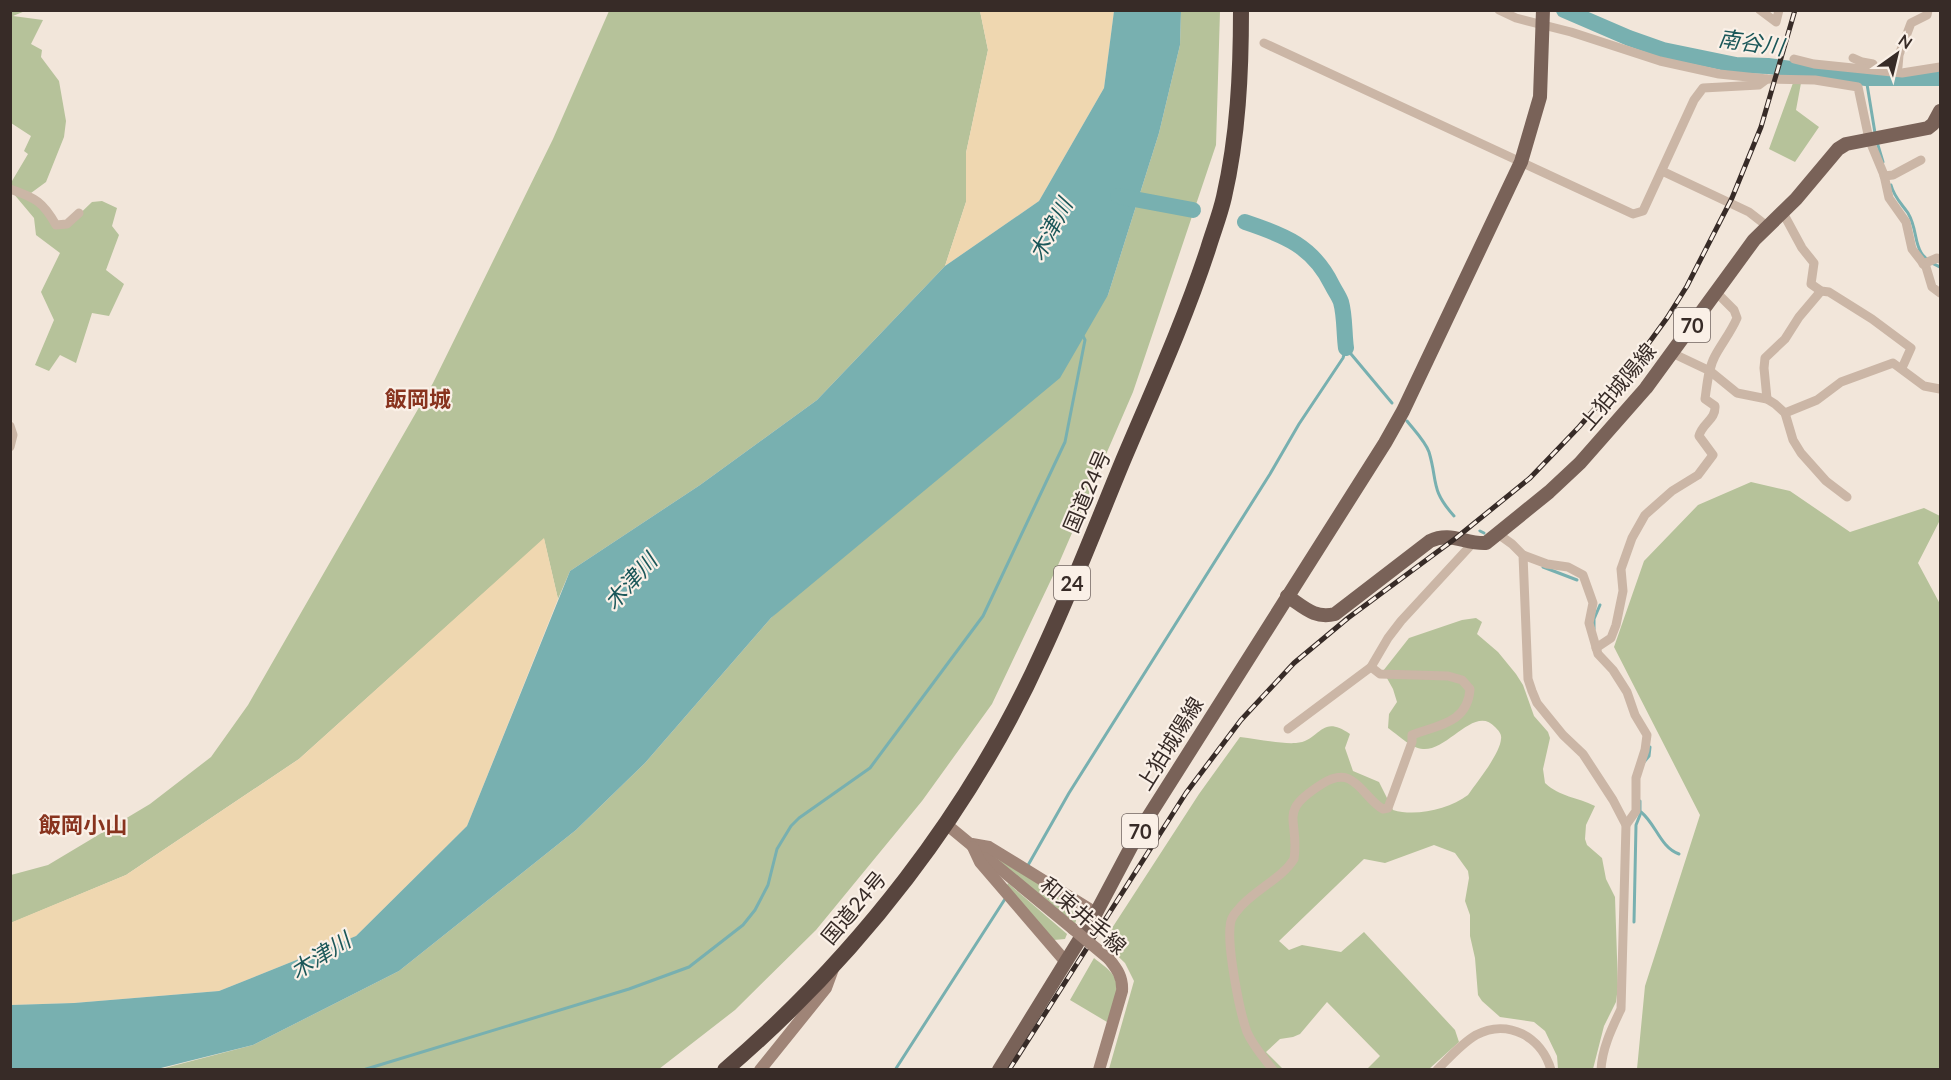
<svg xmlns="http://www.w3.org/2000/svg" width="1951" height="1080" viewBox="0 0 1951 1080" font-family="Lato,'Noto Sans JP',sans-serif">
  <rect width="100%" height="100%" fill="#f2e6da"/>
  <g fill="#b6c29a">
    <polygon points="11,11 25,11 13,16 43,20 31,44 42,50 41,57 59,81 66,121 64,137 46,182 31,193 11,186 12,181 28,154 24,151 31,136 11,123"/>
    <polygon points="609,11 980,11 988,50 966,153 966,202 945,266 817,400 700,485 570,571 558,599 544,539 299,759 126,875 11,923 11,875 48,865 150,804 211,757 248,705 433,383 553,139"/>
    <polygon points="1181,11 1220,11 1216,145 1133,392 1059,563 992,704 922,801 816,930 735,1010 659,1069 157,1070 253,1045 399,971 576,830 645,763 771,618 1108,295 1159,133 1180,45"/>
    <polygon points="1793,83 1801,83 1796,110 1819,127 1795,162 1769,149"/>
    <polygon points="13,193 29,198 66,227 92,202 102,201 117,208 112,226 119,235 106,270 124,284 109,316 92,313 76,363 60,355 49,371 35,365 54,320 41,292 60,253 36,235 34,218"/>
    <polygon points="1751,482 1790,491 1850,532 1924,508 1940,516 1940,520 1918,563 1940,604 1940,1069 1637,1069 1645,986 1700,815 1614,647 1644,561 1698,505"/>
    <path d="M 1476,618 L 1482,622 L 1477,634 L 1498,652 L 1516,674 L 1523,685 L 1534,716 L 1548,732 L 1550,738 L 1543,769 L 1545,783 C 1560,797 1577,797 1595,806 L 1586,825 L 1585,839 L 1587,845 L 1602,858 L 1606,879 L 1615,897 L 1618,987 L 1616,1002 L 1604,1026 L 1593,1069 L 1558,1069 L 1557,1056 L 1545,1031 L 1534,1022 L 1500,1017 L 1482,1001 L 1478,995 L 1475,958 L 1470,936 L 1470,915 L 1465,901 L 1469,878 L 1468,871 L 1455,853 L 1434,845 L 1385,863 L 1364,859 L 1279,941 L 1289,950 L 1302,945 L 1341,952 L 1364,932 L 1455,1030 L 1459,1042 L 1429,1069 L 1367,1069 L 1380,1056 L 1327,1002 L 1300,1034 L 1293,1037 L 1280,1039 L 1266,1052 L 1283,1069 L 1109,1069 L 1134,981 L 1125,963 L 1103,942 L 1199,794 L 1240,737 C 1258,739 1279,744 1296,743 C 1321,741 1320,713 1350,734 L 1345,748 L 1353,771 L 1379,782 L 1393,810 C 1416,817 1449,809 1468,795 C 1477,782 1500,754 1501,739 C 1502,734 1498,730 1495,727 C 1475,704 1448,751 1423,749 C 1412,749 1397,734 1388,728 L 1389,714 L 1397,702 L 1393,689 L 1383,671 L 1409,638 L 1462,620 Z"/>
    <polygon points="993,856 1070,903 1077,915 1075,925"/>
    <polygon points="1008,883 1067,934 1065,939 1054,940 1006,888"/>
    <path d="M 1094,958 C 1100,963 1108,968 1113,975 C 1122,987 1111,1010 1107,1022 L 1070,1000 Z"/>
  </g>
  <g fill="#efd7b0">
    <polygon points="980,11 1114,11 1104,88 1039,201 945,266 966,202 966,153 988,50"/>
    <polygon points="544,538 558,599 467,826 356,936 219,991 74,1003 11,1005 10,923 126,875 299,759"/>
  </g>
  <polygon fill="#78b0b0" points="1114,11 1181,11 1180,45 1159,133 1108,295 1060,378 771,618 645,763 576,830 399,971 253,1045 157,1069 11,1069 11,1005 74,1003 219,991 356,936 467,826 570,571 700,485 817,400 945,266 1039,201 1104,88"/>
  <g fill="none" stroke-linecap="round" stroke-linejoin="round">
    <g stroke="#78b0b0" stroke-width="3">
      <polyline points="1866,78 1875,133"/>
      <polyline points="1877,142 1883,162"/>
      <path d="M 1891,185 C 1894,197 1901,203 1908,213 C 1921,235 1909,254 1940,267"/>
      <polyline points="1346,348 1392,403"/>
      <path d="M 1407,421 C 1414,430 1425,441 1429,452 C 1438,482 1430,489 1454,516"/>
      <polyline points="1480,531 1484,533"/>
      <polyline points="1543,567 1577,580"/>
      <polyline points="1594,629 1594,619 1600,605"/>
      <polyline points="1644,762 1649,756 1650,747"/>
      <path d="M 1641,812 C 1656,824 1660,847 1679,854"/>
      <polyline points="1027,867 1069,793 1270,474 1299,424 1343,358 1346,348"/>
      <polyline points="1634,922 1636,825 1640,815 1640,801"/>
      <polyline points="363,1070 629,989 689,967 743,925 755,910 768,885 777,849 791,826 799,818 870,768 983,616 1065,442 1085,340 1083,336"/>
      <polyline points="895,1070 1005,899"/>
    </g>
    <g stroke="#78b0b0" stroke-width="16">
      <polyline points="1564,10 1629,38 1663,50 1736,65 1768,66 1866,78 1940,78"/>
      <polyline points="1118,196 1193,210"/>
      <path d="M 1245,222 C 1284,235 1313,246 1332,285 C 1335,291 1339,296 1341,302 C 1345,316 1344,334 1346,348"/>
    </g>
    <g stroke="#cbb6a6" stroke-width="9">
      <polyline points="1499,10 1516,18 1571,32 1660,61 1719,74 1767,79 1815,80 1858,87 1869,139 1884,175 1889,198 1906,222 1912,249 1926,267 1932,287 1940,293"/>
      <polyline points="1760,10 1776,22 1779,10"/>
      <polyline points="1264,43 1633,214 1643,211 1694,100 1703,88 1759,85 1767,79"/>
      <polyline points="1853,58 1862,62 1873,64"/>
      <polyline points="1794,59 1814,64 1902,73 1940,67"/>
      <polyline points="1898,67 1899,55 1911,23 1927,15 1928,10"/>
      <polyline points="1662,171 1749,212 1767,226"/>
      <polyline points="1884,176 1893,175 1921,160"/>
      <path d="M 10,189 C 36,198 43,202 56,225 L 67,224 L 79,213"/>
      <polyline points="1782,211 1802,248 1814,263 1811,284 1821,291 1829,292 1872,319 1911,348 1902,368"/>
      <polyline points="1923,264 1937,258 1940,259"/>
      <polyline points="1672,353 1710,371 1737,393 1767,399 1775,404 1785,413 1793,440 1801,453 1826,481 1847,497"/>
      <polyline points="1767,399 1764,368 1765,358 1785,339 1799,317 1821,291"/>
      <polyline points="1785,413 1817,400 1841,382 1893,363 1924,386 1940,389"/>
      <polyline points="10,426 13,435 10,447"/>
      <path d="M 1498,534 L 1512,544 L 1523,555 L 1528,679 L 1532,691 L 1537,703 L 1563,735 L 1583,754 L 1613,800 L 1626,825 L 1621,1009 C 1612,1028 1602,1048 1601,1070"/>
      <polyline points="1523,555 1547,564 1568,567 1583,575 1593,603 1589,623 1598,654 1613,670 1627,692 1635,715 1647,735 1645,750 1636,778 1636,811 1626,825"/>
      <path d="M 1596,648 L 1611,638 L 1616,625 L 1623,591 L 1621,569 L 1632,538 L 1645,515 L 1672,491 L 1698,475 L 1713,455 L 1699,436 C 1702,423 1716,420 1715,406 L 1705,399 C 1707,385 1708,369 1715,356 C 1722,343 1731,332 1737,318 L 1734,310 L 1716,292"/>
      <polyline points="1288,729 1371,667 1388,638 1401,621 1472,544"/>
      <path d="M 1273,1070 C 1264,1058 1253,1046 1247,1032 C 1239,1010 1228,950 1230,928 C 1230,922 1233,915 1237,911 C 1253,890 1281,880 1294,859 C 1300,817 1276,813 1322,784 C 1330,779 1340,775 1349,779 C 1362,785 1370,802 1383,809 L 1388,808 L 1412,742 L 1412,735 C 1438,725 1468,723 1470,689 L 1462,680 L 1448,676 L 1380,674 L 1371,667"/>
      <path d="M 1437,1070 C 1449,1058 1462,1043 1476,1035 C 1508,1018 1542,1037 1551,1070"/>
    </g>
    <g stroke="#9f8477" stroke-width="12">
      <polyline points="946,824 1073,929"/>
      <polyline points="972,844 989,847 1096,913"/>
      <polyline points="973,847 980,862 1065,961"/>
      <polyline points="760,1070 826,988 833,969"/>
      <path d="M 1099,1070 L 1122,991 C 1123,977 1117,969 1109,959"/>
    </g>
    <g stroke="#796258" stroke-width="14">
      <path d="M 1287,596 C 1304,607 1314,619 1335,614 L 1430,541 C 1451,531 1464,544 1486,543 L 1549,492 L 1580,463 L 1646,388 L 1754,240 L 1796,199 L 1838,149 L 1846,144 L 1928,128 L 1933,124 L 1940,111"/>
      <polyline points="999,1070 1096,913 1140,830 1385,443 1403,411 1521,162 1540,97 1543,10"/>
    </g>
    <path stroke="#58453e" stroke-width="16" d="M 725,1070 C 857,957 971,811 1042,653 C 1071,591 1096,526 1122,463 C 1152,392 1184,322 1208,249 C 1213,232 1220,215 1224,197 C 1238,136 1241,73 1241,10"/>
    <defs>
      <polyline id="rail" points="1009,1070 1186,793 1241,720 1294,663 1348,618 1456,538 1530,478 1579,427 1632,366 1667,318 1687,286 1732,198 1761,127 1795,10"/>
    </defs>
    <use href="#rail" stroke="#372b27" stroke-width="5"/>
    <use href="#rail" stroke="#faf0e7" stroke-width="3" stroke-dasharray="9" stroke-linecap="butt"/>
    <polyline stroke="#9f8477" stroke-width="12" points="1073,929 1109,959"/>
  </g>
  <g text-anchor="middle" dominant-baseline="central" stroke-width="4.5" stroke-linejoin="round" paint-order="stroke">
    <g fill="#faf0e7" stroke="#726661" stroke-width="1.5">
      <rect x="1674" y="308" width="36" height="34" rx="4.5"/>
      <rect x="1054" y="566" width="36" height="34" rx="4.5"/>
      <rect x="1122" y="814" width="36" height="34" rx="4.5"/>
    </g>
    <g font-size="20" font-weight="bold" fill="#372b27">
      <text x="1692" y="325">70</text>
      <text x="1072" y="583">24</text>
      <text x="1140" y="831">70</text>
    </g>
    <g font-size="21" fill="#372b27" stroke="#faf0e7">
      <text transform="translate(1617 386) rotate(-50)">上狛城陽線</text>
      <text transform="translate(1086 491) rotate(-67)">国道24号</text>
      <text transform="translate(1169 743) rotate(-58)">上狛城陽線</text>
      <text transform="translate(853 907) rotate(-50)">国道24号</text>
      <text transform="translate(1084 915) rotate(41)">和束井手線</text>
    </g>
    <g font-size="22" font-style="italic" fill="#1b5759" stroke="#faf0e7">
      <text transform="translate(1751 42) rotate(8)">南谷川</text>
      <text transform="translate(1050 229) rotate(-62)">木津川</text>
      <text transform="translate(630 581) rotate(-48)">木津川</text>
      <text transform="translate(320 955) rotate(-32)">木津川</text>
    </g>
    <g font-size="22" font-weight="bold" fill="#88331e" stroke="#faf0e7">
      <text x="418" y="398">飯岡城</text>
      <text x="83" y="824">飯岡小山</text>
    </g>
  </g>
  <rect width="1951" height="1080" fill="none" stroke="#372b27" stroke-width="24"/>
  <g transform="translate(1897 54) rotate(34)" stroke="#faf0e7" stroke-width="4.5" paint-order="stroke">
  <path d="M0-4.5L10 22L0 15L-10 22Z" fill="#372b27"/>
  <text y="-9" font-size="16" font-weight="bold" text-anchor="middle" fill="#372b27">N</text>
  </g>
</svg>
